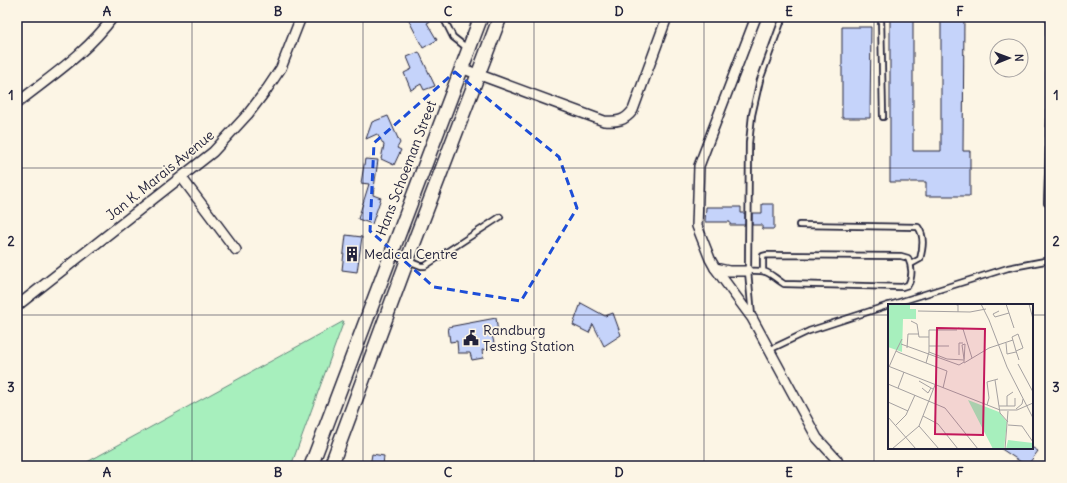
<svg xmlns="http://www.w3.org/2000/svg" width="1067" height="483" viewBox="0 0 1067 483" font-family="Delius,sans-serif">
  <rect width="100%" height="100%" fill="#fcf5e5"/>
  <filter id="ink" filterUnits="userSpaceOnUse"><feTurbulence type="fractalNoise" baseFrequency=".025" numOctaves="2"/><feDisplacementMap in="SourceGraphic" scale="8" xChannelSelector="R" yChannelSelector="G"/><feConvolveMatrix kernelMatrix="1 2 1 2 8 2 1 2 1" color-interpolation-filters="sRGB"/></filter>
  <g filter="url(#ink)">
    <polygon fill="#a7efbd" stroke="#64887c" points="344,321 291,466 80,466"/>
    <g fill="#c5d3fa" stroke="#22223b">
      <polygon points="407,17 438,17 427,23 437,40 423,48"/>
      <polygon points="890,17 913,17 913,151 941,151 941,17 964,17 963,151 970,151 970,196 926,196 926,182 890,182"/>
      <polygon points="842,27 871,27 870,118 842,118"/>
      <polygon points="419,52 435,86 424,90 421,84 411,90 404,73 412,69 407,57"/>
      <polygon points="388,116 400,143 397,148 401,150 394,165 381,159 384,145 377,134 366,139 372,122"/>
      <polygon points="365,159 378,160 373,195 381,198 372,224 358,219 369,184 361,183"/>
      <polygon points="762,204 774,204 774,229 762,229 762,225 752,225 752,213 762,213"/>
      <polygon points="706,207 741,207 741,213 745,213 745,225 730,225 730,222 705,222"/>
      <polygon points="346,235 362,237 357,272 342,270"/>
      <polygon points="581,303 605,316 613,313 621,335 604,346 593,324 589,333 573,325"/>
      <polygon points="496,318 498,333 492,335 495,347 482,350 483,358 472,360 470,353 458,353 457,341 450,342 448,327"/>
      <polygon points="1000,448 1033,448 1038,451 1027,466"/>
      <polygon points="372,454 384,456 383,466 370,466"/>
    </g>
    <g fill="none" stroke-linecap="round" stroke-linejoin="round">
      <defs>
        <g id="service">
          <polyline points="443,17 453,37 467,48"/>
          <polyline points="881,17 883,117"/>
          <polyline points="1047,203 1050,117 1049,17"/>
          <path d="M 799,225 L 918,227 C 925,236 923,248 920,259 L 911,264"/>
          <polyline points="393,255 421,266 425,266 500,217"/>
          <path d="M 748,271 C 771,270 767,273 784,284 L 902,287 L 908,285 C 913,277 912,266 908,258 L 901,256 L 767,255 L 763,256 L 763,271"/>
          <polyline points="890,305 1008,268 1050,260"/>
          <polyline points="752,316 748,271 749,143 752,115 760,80 783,17"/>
          <polyline points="769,350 809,331 889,305"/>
        </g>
        <g id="minor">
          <path d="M 461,68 L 604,121 C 617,122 625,121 633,110 L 667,17"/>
          <path d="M 17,103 C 50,77 88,52 113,17"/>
          <polyline points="182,178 236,250"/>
          <polyline points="715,268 752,318 817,438 837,460 839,466"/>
          <polyline points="748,271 729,271 715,268 710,259 697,226 699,166 756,17"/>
          <polyline points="17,306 213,152 248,114 267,89 281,68 301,17"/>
        </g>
        <g id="secondary">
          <polyline points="311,466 481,17"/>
          <polyline points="331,466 407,261 500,17"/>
        </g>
      </defs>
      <use href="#service" stroke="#22223b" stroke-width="8"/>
      <use href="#minor" stroke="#22223b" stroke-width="12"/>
      <use href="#secondary" stroke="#22223b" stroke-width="16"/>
      <use href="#service" stroke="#fcf5e5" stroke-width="4.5"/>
      <use href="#minor" stroke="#fcf5e5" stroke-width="9"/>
      <use href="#secondary" stroke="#fcf5e5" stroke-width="13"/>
    </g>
  </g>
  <path fill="none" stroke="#1d4ed8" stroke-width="3" stroke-dasharray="8 5" stroke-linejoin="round" d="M 455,72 L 559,157 L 577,208 L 521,301 L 434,287 L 370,231 L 374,143 Z"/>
  <path fill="none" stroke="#22223b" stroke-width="1" stroke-opacity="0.55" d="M 192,17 L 192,466M 363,17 L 363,466M 534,17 L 534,466M 704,17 L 704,466M 874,17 L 874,466M 17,168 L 1050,168M 17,315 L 889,315M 1032,315 L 1050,315"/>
  <defs>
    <symbol id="building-bare" viewBox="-9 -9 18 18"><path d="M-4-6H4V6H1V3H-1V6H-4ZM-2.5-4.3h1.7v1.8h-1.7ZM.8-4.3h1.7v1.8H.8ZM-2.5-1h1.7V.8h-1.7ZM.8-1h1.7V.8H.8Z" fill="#22223b" stroke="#fcf5e5" stroke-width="2.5" paint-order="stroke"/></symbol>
    <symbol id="civic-bare" viewBox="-9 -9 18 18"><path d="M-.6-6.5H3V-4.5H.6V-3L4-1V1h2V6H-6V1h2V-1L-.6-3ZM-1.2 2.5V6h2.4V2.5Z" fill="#22223b" stroke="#fcf5e5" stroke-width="2.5" paint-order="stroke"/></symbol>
  </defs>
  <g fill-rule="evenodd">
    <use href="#building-bare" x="341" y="243" width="22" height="22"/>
    <use href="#civic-bare" x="460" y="327" width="22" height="22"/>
  </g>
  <g text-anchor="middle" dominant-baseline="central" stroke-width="3.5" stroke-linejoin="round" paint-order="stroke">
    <g font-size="14" fill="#22223b" stroke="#fcf5e5">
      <text transform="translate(406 168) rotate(-69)">Hans Schoeman Street</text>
      <text transform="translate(160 175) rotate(-39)">Jan K. Marais Avenue</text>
    </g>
    <g font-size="14" fill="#22223b" stroke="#fcf5e5" text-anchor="start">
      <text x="364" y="254">Medical Centre</text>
      <text x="483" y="330">Randburg<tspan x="483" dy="16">Testing Station</tspan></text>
    </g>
  </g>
  <g transform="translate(888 304)">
    <rect width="145" height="145" fill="#fcf5e5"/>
    <path d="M 0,0 L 22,1 L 22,5 L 28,5 L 28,15 L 15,15 L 14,48 L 0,43 ZM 80,96 L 111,108 L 119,118 L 116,145 L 105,145 ZM 120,136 L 145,139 L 145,145 L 118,145 Z" fill="#a7efbd"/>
    <path fill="none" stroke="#a5a1a1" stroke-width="1" d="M 65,0 L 70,1 L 70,8M 93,0 L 101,16 L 119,63 L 145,114M 118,0 L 126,24M 141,0 L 145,15M 30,7 L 82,8 L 98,5M 111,7 L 105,10 L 107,13 L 121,9M 23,17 L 29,20 L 31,33 L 41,33M 70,24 L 75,25 L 84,54M 118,39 L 119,50 L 128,48M 13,40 L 71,61 L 76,58 L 77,40 L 74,41 L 76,55M 41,42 L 61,42M 19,44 L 20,30 L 31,30M 8,47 L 14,35M 128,47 L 135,44 L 130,30 L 124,33 L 128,47 L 131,56M 41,48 L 59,55 L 76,56M 71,51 L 71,39 L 75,39M 38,59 L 41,48 L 41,26 L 69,26M 76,59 L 101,44 L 125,36M 130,60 L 145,88M 0,62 L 112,106 L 129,106 L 145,99M 1,63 L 8,47 L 12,49 L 59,67 L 55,84M 107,76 L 112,109 L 120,118M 31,77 L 43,84M 0,80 L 57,104 L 90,145M 10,84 L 16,68M 34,84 L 40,89 L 43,84 L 45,85M 0,98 L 20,107M 99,101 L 101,94 L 99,78 L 110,75M 111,102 L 127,102 L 127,94M 119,102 L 119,92 L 125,88M 128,105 L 134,100 L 135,95M 35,112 L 50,120 L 70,145M 0,113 L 28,145M 8,121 L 18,111 L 27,91M 120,121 L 134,122 L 145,138M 31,122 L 51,145M 4,145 L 31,122 L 47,81M 117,145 L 120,107"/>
    <path fill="#c2185b" fill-opacity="0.15" stroke="#c2185b" stroke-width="2" d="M 49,24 L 97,25 L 95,131 L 47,130 Z"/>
    <rect width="145" height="145" fill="none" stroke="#22223b" stroke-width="2"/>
  </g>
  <rect width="1067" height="483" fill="none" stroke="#fcf5e5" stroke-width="44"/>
  <g transform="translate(1009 58) rotate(89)"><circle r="19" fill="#fcf5e5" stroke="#a5a1a1"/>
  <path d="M0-3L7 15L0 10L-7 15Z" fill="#22223b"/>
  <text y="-6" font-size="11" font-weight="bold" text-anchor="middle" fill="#22223b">N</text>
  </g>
  <rect x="22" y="22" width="1023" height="439" fill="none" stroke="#22223b" stroke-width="1.5"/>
  <g font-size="13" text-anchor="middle" font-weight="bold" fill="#22223b">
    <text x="107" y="16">A</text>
    <text x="278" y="16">B</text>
    <text x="448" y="16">C</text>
    <text x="619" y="16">D</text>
    <text x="789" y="16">E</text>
    <text x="960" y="16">F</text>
    <text x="11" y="100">1</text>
    <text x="1056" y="100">1</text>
    <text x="11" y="246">2</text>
    <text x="1056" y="246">2</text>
    <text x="11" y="392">3</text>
    <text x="1056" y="392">3</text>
    <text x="107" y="477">A</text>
    <text x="278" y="477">B</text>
    <text x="448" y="477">C</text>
    <text x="619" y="477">D</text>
    <text x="789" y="477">E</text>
    <text x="960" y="477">F</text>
  </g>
</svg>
